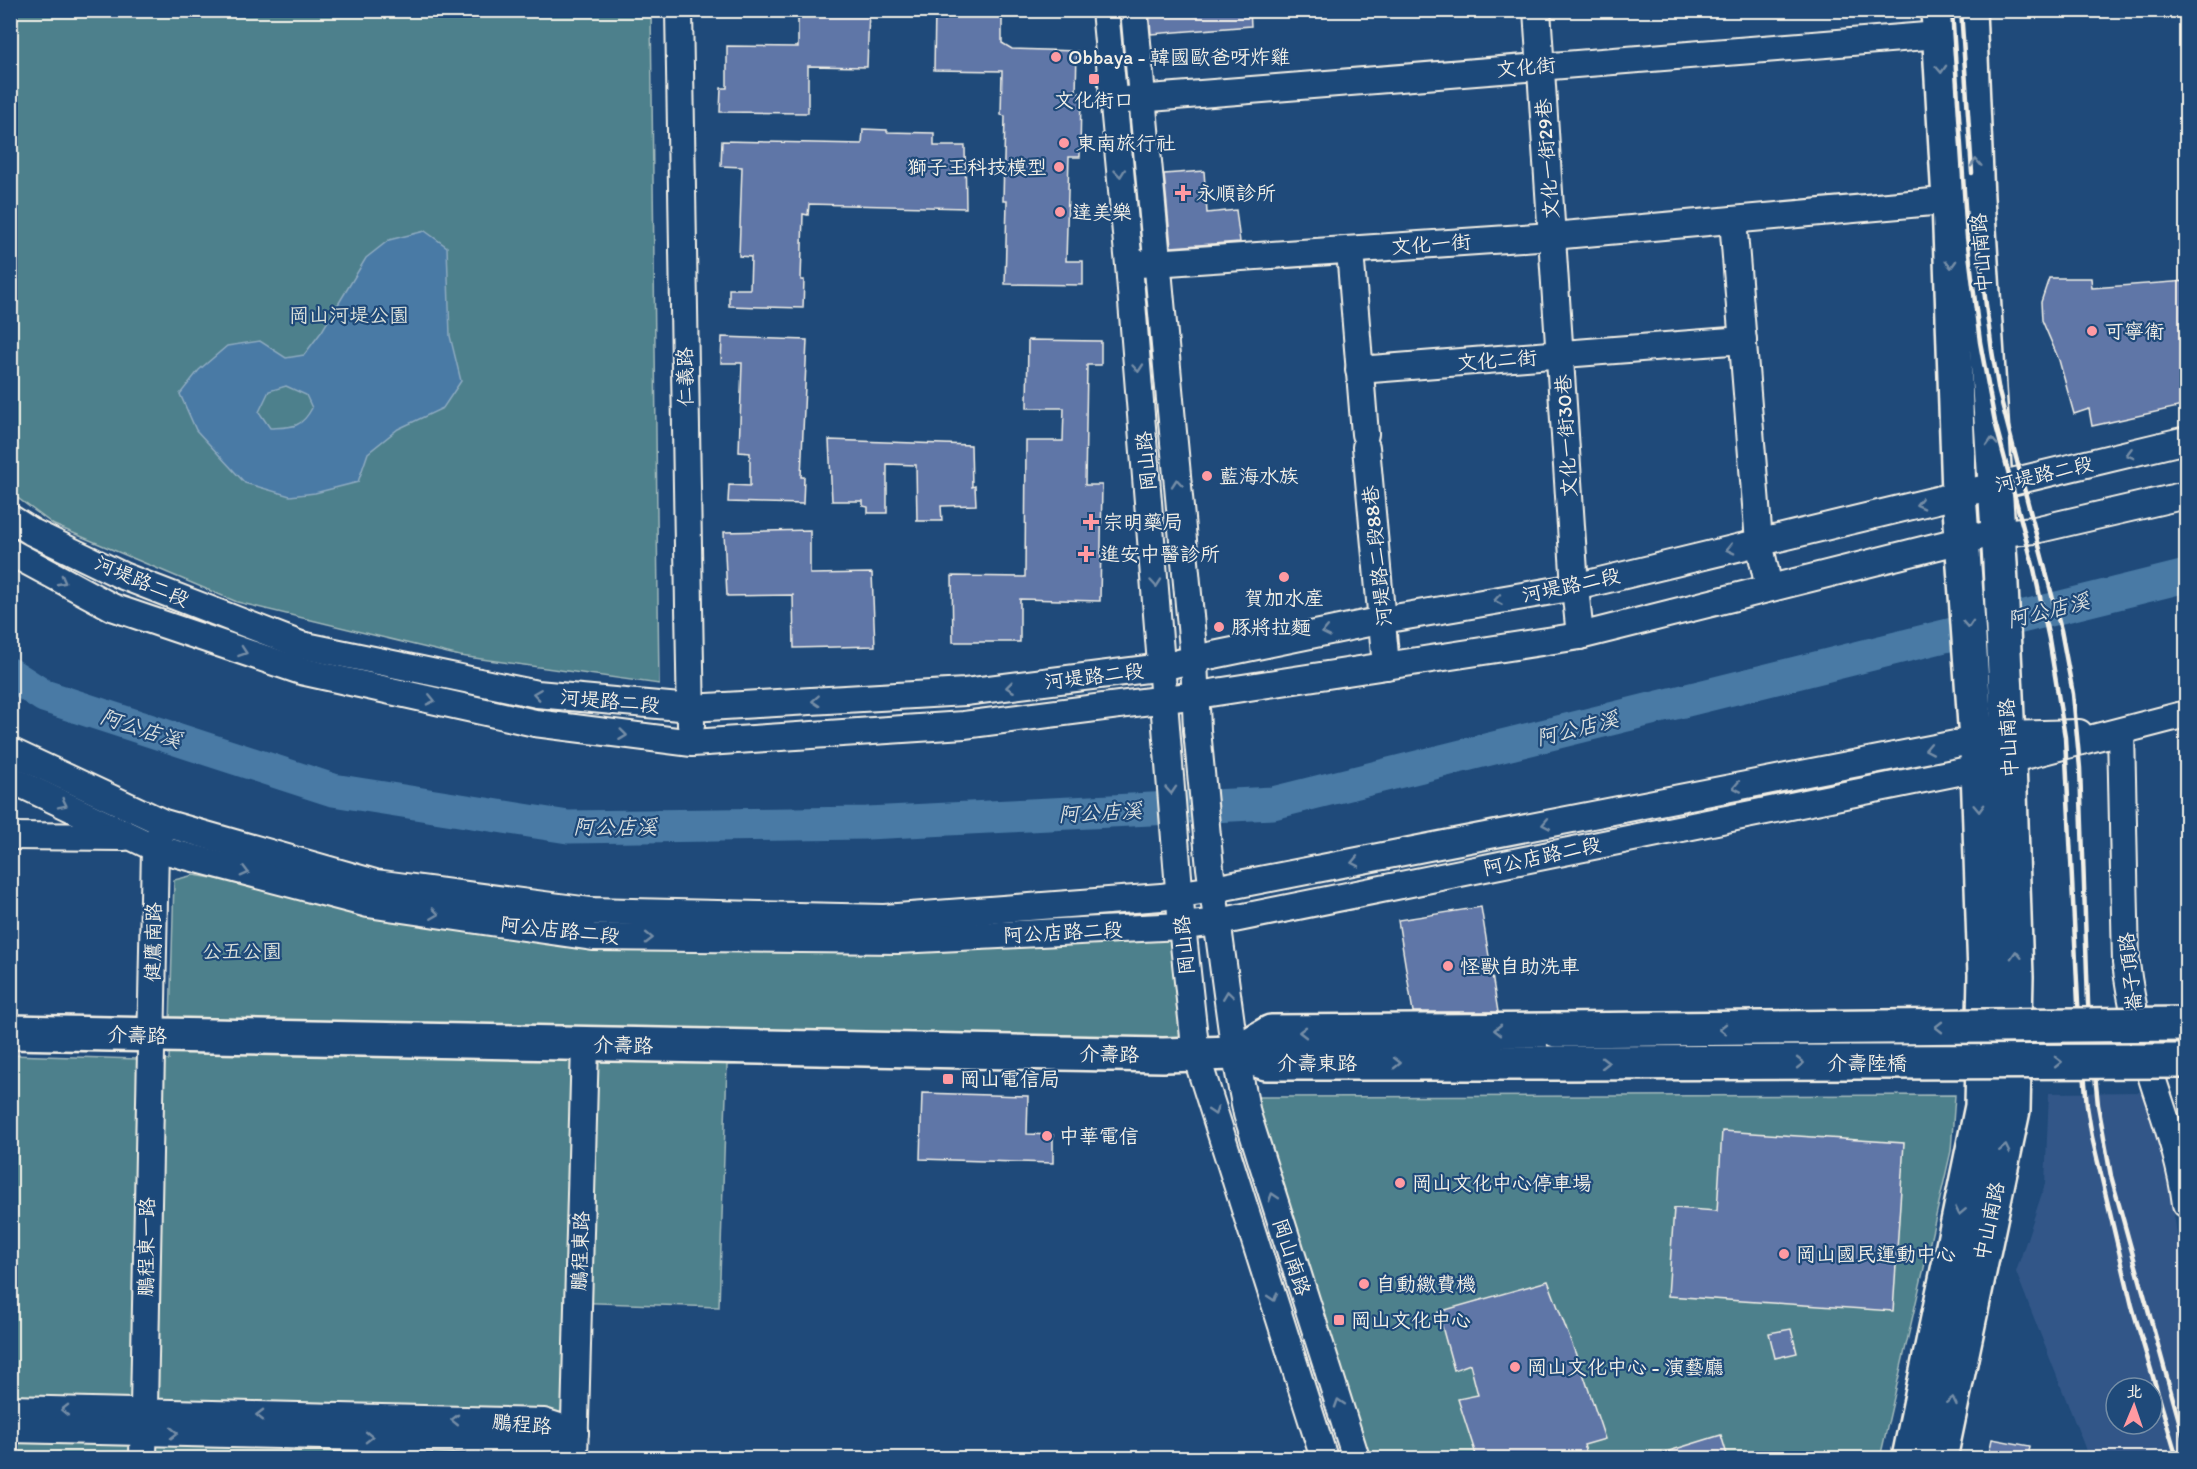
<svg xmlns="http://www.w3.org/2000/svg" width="2197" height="1469" viewBox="0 0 2197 1469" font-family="Itim,'LXGW WenKai TC',sans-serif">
  <rect width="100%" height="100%" fill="#1f4a7a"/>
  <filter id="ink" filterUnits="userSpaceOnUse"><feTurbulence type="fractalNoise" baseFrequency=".0167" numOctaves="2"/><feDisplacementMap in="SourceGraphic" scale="12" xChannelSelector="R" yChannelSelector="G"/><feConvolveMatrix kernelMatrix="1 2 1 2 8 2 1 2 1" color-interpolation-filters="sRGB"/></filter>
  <g filter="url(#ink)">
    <path fill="#325788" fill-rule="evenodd" d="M 2145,1092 L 2161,1133 L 2186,1291 L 2186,1458 L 2089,1458 L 2016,1272 L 2045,1184 L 2049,1093 ZM 2116,1388 L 2152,1388 L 2152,1424 L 2116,1424 Z"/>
    <g fill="#4e808c" stroke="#a1b8ba" stroke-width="1.5">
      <polygon points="10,11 651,11 659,684 460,656 237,602 54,525 11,493"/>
      <polygon points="194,875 368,904 593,937 1182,926 1196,1055 727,1065 719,1307 568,1302 565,1458 11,1458 11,1055 169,1060 174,880"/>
      <polygon points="1955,1095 1951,1151 1880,1458 1357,1458 1244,1097"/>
    </g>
    <path fill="#487aa5" stroke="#8daac0" stroke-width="1.5" fill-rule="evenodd" d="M 425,231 L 447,247 L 450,336 L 461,381 L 443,408 L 398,429 L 368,453 L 358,482 L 315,493 L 290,496 L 245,483 L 196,430 L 180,394 L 199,370 L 227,346 L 260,341 L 286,358 L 304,355 L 322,331 L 366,258 L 389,240 ZM 286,386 L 306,395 L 312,408 C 301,429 291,427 270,428 L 259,412 L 269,391 Z"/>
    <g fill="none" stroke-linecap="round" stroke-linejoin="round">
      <polyline stroke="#487aa5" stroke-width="33" points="10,674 44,696 333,790 568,827 867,823 1273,803 2186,576"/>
    </g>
    <g fill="#5e76a7" stroke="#f4f1e8" stroke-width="1.5">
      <polygon points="798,10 869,10 867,67 808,66 808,113 720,112 721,88 727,88 727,46 798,47"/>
      <polygon points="935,10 1002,10 1002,43 1012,49 1077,51 1076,93 1081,93 1080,157 1069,157 1066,261 1083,261 1083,285 1005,284 1007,201 1003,201 1005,116 1001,115 1002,71 934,70"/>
      <polygon points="1149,10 1250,10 1251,26 1151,34"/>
      <polygon points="863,129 887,130 887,132 934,133 934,146 965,146 966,208 809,204 808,215 803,214 801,280 804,280 803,308 729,306 729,289 750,289 751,257 739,256 742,167 721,166 722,141 862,144"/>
      <polygon points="1204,171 1207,213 1236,210 1240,242 1171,247 1164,174"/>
      <polygon points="2049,278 2091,278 2092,288 2187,281 2187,405 2092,426 2089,409 2074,414 2059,360 2042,320 2041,302"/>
      <polygon points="722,337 807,340 801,477 804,477 803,504 728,502 729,485 750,486 750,453 739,452 742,363 721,363"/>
      <polygon points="1028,340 1101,341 1101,365 1087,365 1085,485 1102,485 1100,601 1020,599 1020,642 953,642 952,576 1025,577 1026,441 1063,441 1064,408 1027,408"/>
      <polygon points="829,440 971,445 972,487 975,486 976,505 941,506 942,521 917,521 916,465 887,464 887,513 868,513 868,507 863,506 863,501 832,501"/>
      <polygon points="810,530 810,574 872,573 875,646 794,648 793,595 727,596 724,532"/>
      <polygon points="1481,907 1498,1012 1413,1012 1398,920"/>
      <polygon points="922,1093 1028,1096 1027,1134 1053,1135 1053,1163 920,1159"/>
      <polygon points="1722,1131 1904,1143 1893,1311 1668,1296 1674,1208 1717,1211"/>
      <polygon points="1548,1281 1584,1376 1605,1439 1584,1445 1588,1458 1477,1458 1458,1399 1478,1395 1470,1364 1454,1370 1438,1312"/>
      <polygon points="1791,1329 1797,1353 1775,1358 1769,1333"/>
      <polygon points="1721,1435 1728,1458 1657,1458 1656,1455"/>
      <polygon points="1992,1439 2030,1446 2028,1458 1988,1458"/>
    </g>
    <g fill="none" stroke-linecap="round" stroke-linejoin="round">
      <defs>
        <g id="minor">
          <polyline points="679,10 691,725"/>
          <polyline points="1105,10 1129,265 1182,926 1196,1055 1324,1458"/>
          <polyline points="1134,10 1194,659 1197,730 1210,868 1235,1053 1247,1114 1356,1458"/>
          <polyline points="1537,10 1575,587 1580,636"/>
          <polyline points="1125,100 1939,35"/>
          <polyline points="1733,220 1759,542 1769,588"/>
          <polyline points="1350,251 1365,434"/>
          <polyline points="1139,264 1552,236 1966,199"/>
          <polyline points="1359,370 1743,340"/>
          <polyline points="1366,447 1386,666"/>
          <polyline points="10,518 32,532 123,576 301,645 537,694 691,708 965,692 1163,667 1194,659 1383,620 1575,587 2186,440"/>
          <polyline points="10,552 112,607 301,671 535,723 692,743 964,725 1197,695 1580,636 1962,540 1998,533 2035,530 2186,495"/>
          <path d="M 2121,732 L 2126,963 C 2131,1004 2141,1044 2154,1084 C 2167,1124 2181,1162 2186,1204"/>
          <polyline points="10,751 164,823 375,883 590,911 884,918 1161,897 1214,889 1976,740 2007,735 2079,733"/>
          <polyline points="10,779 155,848 368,904 593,937 898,940 1182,926 1219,922 1978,768 2186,714"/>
          <polyline points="10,836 124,837"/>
          <polyline points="10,1409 544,1422 575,1432"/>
          <polyline points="10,1429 544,1441 575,1432"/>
          <polyline points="143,1458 155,848 160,834"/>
          <polyline points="574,1458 585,1044"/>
        </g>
        <g id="major">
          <polyline points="10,1032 1163,1055 1235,1053 1266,1063 1547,1063"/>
          <polyline points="1235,1053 1271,1032 1556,1030"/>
          <polyline points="1909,1458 1982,1106 1985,975 1978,768 1959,494 1949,200 1938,10"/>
          <polyline points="1940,1458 2013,1110 2016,977 2009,761 2000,563 1977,198 1969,10"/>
        </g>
      </defs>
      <use href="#minor" stroke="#f4f1e8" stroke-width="30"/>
      <use href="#major" stroke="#f4f1e8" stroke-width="38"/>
      <use href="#minor" stroke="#1f4a7a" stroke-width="26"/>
      <use href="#major" stroke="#1f4a7a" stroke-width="33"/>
      <g stroke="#f4f1e8" stroke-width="4.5">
        <polyline points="1952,10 1967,237 1980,342 1995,422 2034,569 2049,639 2065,737 2078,1003 2087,1106 2092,1137 2132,1306 2177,1458"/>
        <polyline points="1961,10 1972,173"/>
        <polyline points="1975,221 1992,351 1999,392 2061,630 2073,694 2080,768 2088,1003 2098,1105 2111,1176 2186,1446"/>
      </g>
      <defs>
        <g id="major-bridge">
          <polyline points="1556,1030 2186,1024"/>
          <polyline points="1547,1063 2186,1061"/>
        </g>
      </defs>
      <use href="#major-bridge" stroke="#f4f1e8" stroke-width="38" stroke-linecap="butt"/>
      <use href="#major-bridge" stroke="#1f4a7a" stroke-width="33"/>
    </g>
    <defs><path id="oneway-chevron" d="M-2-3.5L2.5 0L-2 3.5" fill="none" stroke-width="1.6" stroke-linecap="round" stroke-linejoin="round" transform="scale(1.5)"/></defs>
    <g stroke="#748da6">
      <use href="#oneway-chevron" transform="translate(1941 69) rotate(87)"/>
      <use href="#oneway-chevron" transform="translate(1976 163) rotate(-93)"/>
      <use href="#oneway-chevron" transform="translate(1120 173) rotate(84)"/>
      <use href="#oneway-chevron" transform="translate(1951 264) rotate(88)"/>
      <use href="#oneway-chevron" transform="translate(1138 368) rotate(85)"/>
      <use href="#oneway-chevron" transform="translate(1992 442) rotate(-94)"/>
      <use href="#oneway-chevron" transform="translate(2130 454) rotate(166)"/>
      <use href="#oneway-chevron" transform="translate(1177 483) rotate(-95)"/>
      <use href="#oneway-chevron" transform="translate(1920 504) rotate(167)"/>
      <use href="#oneway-chevron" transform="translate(1730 549) rotate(167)"/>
      <use href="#oneway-chevron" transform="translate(62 581) rotate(28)"/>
      <use href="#oneway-chevron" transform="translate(1156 583) rotate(85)"/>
      <use href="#oneway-chevron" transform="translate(1498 600) rotate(170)"/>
      <use href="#oneway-chevron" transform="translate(1968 624) rotate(86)"/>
      <use href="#oneway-chevron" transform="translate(1326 632) rotate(168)"/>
      <use href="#oneway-chevron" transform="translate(243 652) rotate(19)"/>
      <use href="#oneway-chevron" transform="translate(1010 687) rotate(173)"/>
      <use href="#oneway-chevron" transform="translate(537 694) rotate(-172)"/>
      <use href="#oneway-chevron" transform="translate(431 700) rotate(13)"/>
      <use href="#oneway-chevron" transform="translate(816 701) rotate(177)"/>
      <use href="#oneway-chevron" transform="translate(623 735) rotate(7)"/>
      <use href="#oneway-chevron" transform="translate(1929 749) rotate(169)"/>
      <use href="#oneway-chevron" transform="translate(1737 787) rotate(169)"/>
      <use href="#oneway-chevron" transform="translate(1171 790) rotate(86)"/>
      <use href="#oneway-chevron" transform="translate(63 804) rotate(26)"/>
      <use href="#oneway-chevron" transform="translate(1979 808) rotate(88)"/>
      <use href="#oneway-chevron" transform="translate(1546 824) rotate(169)"/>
      <use href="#oneway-chevron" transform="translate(1355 862) rotate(169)"/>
      <use href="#oneway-chevron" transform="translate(245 872) rotate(15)"/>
      <use href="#oneway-chevron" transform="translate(435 914) rotate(8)"/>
      <use href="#oneway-chevron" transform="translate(649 938) rotate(1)"/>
      <use href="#oneway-chevron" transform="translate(2016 955) rotate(-92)"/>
      <use href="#oneway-chevron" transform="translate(1228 995) rotate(-98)"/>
      <use href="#oneway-chevron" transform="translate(1939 1027) rotate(180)"/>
      <use href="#oneway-chevron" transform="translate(1723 1029) rotate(180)"/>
      <use href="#oneway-chevron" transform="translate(1498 1030) rotate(180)"/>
      <use href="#oneway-chevron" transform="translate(1303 1032) rotate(180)"/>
      <use href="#oneway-chevron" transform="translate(2058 1062) rotate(-1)"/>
      <use href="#oneway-chevron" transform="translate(1397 1063)"/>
      <use href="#oneway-chevron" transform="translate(1605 1063)"/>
      <use href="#oneway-chevron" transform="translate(1800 1063)"/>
      <use href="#oneway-chevron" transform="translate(1214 1111) rotate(72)"/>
      <use href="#oneway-chevron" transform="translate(2005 1149) rotate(-78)"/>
      <use href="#oneway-chevron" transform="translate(1273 1197) rotate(-108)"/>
      <use href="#oneway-chevron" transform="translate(1960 1211) rotate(102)"/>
      <use href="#oneway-chevron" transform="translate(1273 1297) rotate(72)"/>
      <use href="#oneway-chevron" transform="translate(1952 1401) rotate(-78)"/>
      <use href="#oneway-chevron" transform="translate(1339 1403) rotate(-108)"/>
      <use href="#oneway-chevron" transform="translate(65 1410) rotate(-179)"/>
      <use href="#oneway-chevron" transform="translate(260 1415) rotate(-179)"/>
      <use href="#oneway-chevron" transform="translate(455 1420) rotate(-179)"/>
      <use href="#oneway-chevron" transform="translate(174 1433) rotate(1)"/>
      <use href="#oneway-chevron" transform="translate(369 1437) rotate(1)"/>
    </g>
  </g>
  <g fill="#ff9aa2" stroke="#1f4a7a" stroke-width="2">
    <circle cx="1056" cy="57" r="6"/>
    <rect x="1088" y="73" width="12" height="12" rx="3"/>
    <circle cx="1064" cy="143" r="6"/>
    <circle cx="1059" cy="167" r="6"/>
    <path d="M1180 184h6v6h6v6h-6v6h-6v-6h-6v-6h6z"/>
    <circle cx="1060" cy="212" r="6"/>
    <circle cx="2092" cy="331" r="6"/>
    <circle cx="1207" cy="476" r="6"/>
    <path d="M1088 513h6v6h6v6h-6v6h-6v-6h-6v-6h6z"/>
    <path d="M1083 545h6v6h6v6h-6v6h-6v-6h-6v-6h6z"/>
    <circle cx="1284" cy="577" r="6"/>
    <circle cx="1219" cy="627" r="6"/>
    <circle cx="1448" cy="966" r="6"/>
    <rect x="942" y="1073" width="12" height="12" rx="3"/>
    <circle cx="1047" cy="1136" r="6"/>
    <circle cx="1400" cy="1183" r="6"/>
    <circle cx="1784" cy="1254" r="6"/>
    <circle cx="1364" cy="1284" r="6"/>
    <rect x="1333" y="1314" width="12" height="12" rx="3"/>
    <circle cx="1515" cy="1367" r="6"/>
  </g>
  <g text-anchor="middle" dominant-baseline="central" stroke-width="4.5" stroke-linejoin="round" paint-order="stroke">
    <g font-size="20" fill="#f4f1e8" stroke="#1f4a7a" text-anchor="start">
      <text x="1068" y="57">Obbaya - 韓國歐爸呀炸雞</text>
      <text x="1094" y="100" text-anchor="middle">文化街口</text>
      <text x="1076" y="143">東南旅行社</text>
      <text x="1047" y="167" text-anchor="end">獅子王科技模型</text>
      <text x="1196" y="193">永順診所</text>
      <text x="1072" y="212">達美樂</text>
      <text x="2104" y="331">可寧衛</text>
      <text x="1219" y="476">藍海水族</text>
      <text x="1103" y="522">宗明藥局</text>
      <text x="1100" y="554">進安中醫診所</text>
      <text x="1284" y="598" text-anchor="middle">賀加水產</text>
      <text x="1231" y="627">豚將拉麵</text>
      <text x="1460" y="966">怪獸自助洗車</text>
      <text x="960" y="1079">岡山電信局</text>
      <text x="1059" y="1136">中華電信</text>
      <text x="1412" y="1183">岡山文化中心停車場</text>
      <text x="1796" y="1254">岡山國民運動中心</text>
      <text x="1376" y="1284">自動繳費機</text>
      <text x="1351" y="1320">岡山文化中心</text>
      <text x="1527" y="1367">岡山文化中心 - 演藝廳</text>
    </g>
    <g font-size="20" fill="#f4f1e8" stroke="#1f4a7a">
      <text transform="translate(1526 67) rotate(-5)">文化街</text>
      <text transform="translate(1547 159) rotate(-94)">文化一街29巷</text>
      <text transform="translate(1431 244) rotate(-4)">文化一街</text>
      <text transform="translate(1981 253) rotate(-94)">中山南路</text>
      <text transform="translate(1497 360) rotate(-4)">文化二街</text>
      <text transform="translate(685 377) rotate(-91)">仁義路</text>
      <text transform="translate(1566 436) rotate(-93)">文化一街30巷</text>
      <text transform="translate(1146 461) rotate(-95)">岡山路</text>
      <text transform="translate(2044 474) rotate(-13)">河堤路二段</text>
      <text transform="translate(1377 556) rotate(-96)">河堤路二段88巷</text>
      <text transform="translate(142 581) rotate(23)">河堤路二段</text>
      <text transform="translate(1571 585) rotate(-12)">河堤路二段</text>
      <text transform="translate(1094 676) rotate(-7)">河堤路二段</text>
      <text transform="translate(610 701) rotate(5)">河堤路二段</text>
      <text transform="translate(2008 738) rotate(-93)">中山南路</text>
      <text transform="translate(1542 856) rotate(-12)">阿公店路二段</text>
      <text transform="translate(560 930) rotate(6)">阿公店路二段</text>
      <text transform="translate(1063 932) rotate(-3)">阿公店路二段</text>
      <text transform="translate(153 942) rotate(-89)">健鷹南路</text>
      <text transform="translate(1184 945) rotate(-95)">岡山路</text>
      <text transform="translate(2130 972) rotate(-96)">崙子頂路</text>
      <text transform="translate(137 1035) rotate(2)">介壽路</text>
      <text transform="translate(623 1045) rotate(1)">介壽路</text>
      <text transform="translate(1109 1054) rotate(1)">介壽路</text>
      <text x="1317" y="1063">介壽東路</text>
      <text x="1867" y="1063">介壽陸橋</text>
      <text transform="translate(1989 1221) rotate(-78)">中山南路</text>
      <text transform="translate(146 1247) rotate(-89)">鵬程東一路</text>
      <text transform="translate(580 1251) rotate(-88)">鵬程東路</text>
      <text transform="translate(1292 1257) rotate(72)">岡山南路</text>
      <text transform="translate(522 1424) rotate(5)">鵬程路</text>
    </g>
    <g font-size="20" fill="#dbe0da" stroke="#1f4a7a">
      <text x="349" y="315">岡山河堤公園</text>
      <text x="242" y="951">公五公園</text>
    </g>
    <g font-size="21" font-style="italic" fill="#dadfde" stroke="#1f4a7a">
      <text transform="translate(2048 610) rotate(-14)">阿公店溪</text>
      <text transform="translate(141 728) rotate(18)">阿公店溪</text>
      <text transform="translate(1577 728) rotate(-14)">阿公店溪</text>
      <text transform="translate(1100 812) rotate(-3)">阿公店溪</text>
      <text x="615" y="826">阿公店溪</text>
    </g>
  </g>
  <rect width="2197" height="1469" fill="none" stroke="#1f4a7a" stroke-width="36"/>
  <rect x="18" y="18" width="2161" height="1433" fill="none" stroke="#f4f1e8" stroke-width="2" filter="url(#ink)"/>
  <g transform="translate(2134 1406) rotate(2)"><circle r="28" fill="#1f4a7a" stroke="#748da6" stroke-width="1.5"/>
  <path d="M0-4.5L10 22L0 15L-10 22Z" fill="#ff9aa2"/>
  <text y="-9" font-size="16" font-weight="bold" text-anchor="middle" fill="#f4f1e8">北</text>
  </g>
</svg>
